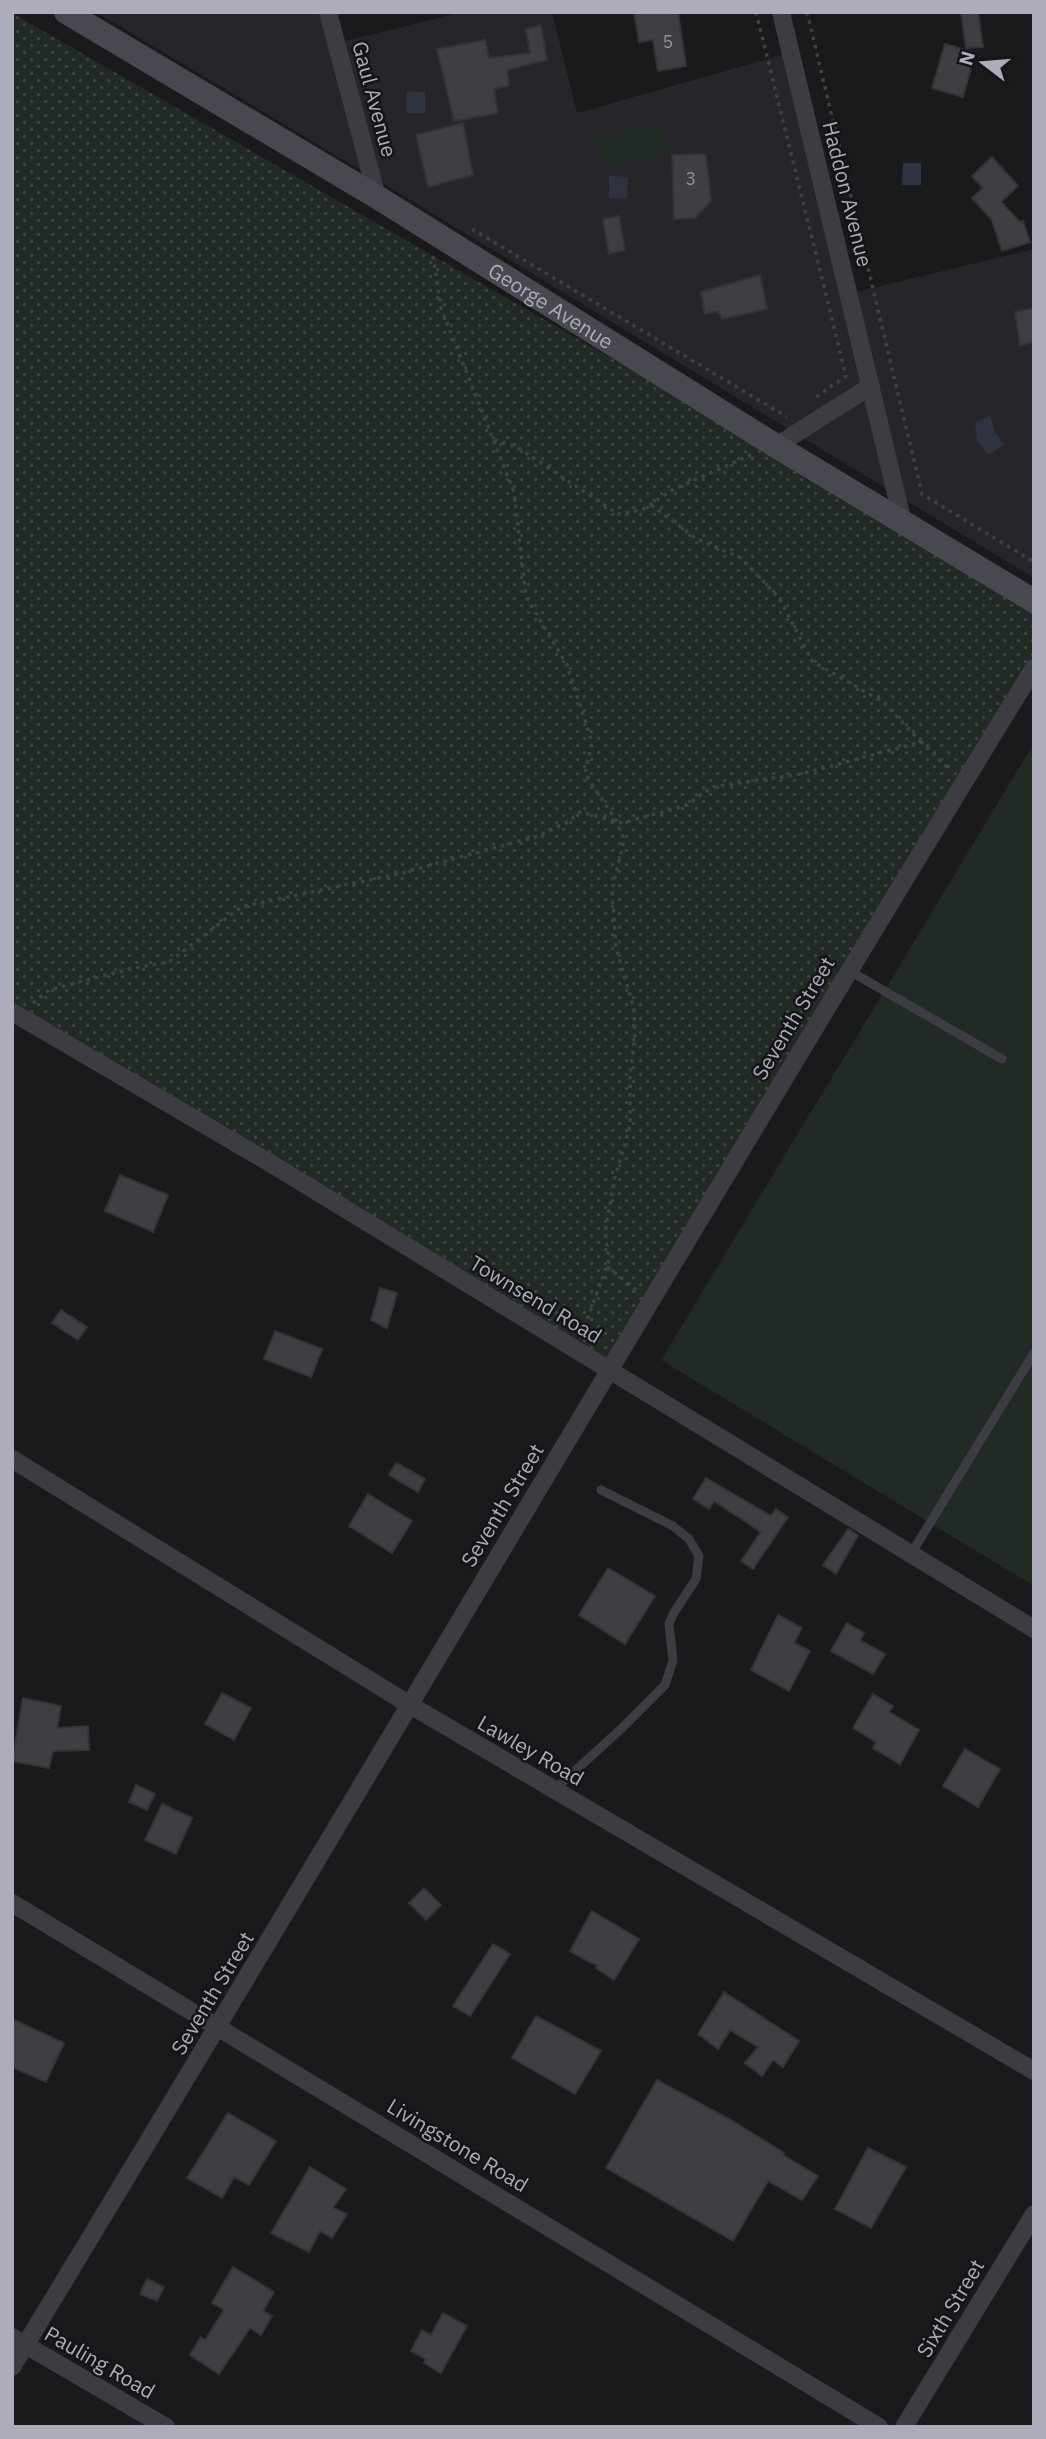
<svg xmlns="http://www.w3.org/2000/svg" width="1046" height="2439" viewBox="0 0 1046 2439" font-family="'IBM Plex Sans',sans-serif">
  <defs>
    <pattern id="grass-dots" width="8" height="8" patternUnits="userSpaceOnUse" patternTransform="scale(1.75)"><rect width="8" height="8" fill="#212a24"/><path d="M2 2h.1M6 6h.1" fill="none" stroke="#3f4642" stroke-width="1.8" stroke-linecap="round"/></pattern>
  </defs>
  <rect width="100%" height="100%" fill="#1a191c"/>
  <polygon fill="#262529" points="96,12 326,12 334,44 463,12 552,12 577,113 789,53 847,294 1034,249 1034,578 394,190"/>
  <polygon fill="url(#grass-dots)" points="12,13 1034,602 1034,668 608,1370 12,1008"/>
  <g fill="#212a24">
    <polygon points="662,121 670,152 602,168 594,137"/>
    <polygon points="1034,743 1034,1586 661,1360"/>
  </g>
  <g fill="#2f3340">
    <polygon points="407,91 425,92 425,113 406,113"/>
    <polygon points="903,163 921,163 921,185 902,185"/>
    <polygon points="609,176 628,177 627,198 609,198"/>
    <polygon points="990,415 994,430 1004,445 988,455 977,441 975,423"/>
  </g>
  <g fill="#3f3e43" stroke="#353338" stroke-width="2">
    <polygon points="634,12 678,12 686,66 658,71 653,40 639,42"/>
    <polygon points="961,12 978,12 983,47 966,48"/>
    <polygon points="541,25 547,60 507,70 509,86 494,89 498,113 454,121 437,49 485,40 489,58 530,53 526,29"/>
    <polygon points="945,44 975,53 963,97 932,88"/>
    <polygon points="463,123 473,175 428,187 416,135"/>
    <polygon points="706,154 711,201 695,218 674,219 672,155"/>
    <polygon points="992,157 1018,186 1001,202 1020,222 1023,221 1030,242 1002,251 992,220 972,198 983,188 972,176"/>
    <polygon points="619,216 625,250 609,254 603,219"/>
    <polygon points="760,275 767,309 722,319 718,311 705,314 701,292"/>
    <polygon points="1034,308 1034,342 1020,345 1015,312"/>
    <polygon points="120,1175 168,1195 153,1232 105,1211"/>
    <polygon points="380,1288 397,1293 387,1328 371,1320"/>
    <polygon points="61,1310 87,1327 78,1340 52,1323"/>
    <polygon points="275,1331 322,1349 311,1377 264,1359"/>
    <polygon points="396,1463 425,1479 418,1492 389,1475"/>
    <polygon points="706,1478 771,1516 776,1509 788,1517 753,1569 741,1561 761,1532 714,1501 709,1509 693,1499"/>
    <polygon points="368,1494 412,1521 392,1553 349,1526"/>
    <polygon points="848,1529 858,1535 836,1574 823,1565"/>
    <polygon points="608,1568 655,1596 625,1644 579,1615"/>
    <polygon points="778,1615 802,1628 794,1643 810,1651 789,1691 751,1670"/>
    <polygon points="847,1623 864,1633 860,1640 885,1654 873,1674 831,1651"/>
    <polygon points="222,1693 251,1708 234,1740 205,1724"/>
    <polygon points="873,1694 893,1706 889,1712 919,1730 900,1764 873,1748 876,1742 853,1728"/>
    <polygon points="23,1698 61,1706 57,1728 88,1726 89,1750 53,1751 49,1768 12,1761"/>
    <polygon points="965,1749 1000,1769 978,1807 943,1786"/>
    <polygon points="136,1785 155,1794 147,1810 129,1802"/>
    <polygon points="162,1804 192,1818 176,1854 145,1840"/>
    <polygon points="424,1888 441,1905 426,1920 409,1903"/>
    <polygon points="592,1911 639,1939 614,1980 596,1968 597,1966 570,1951"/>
    <polygon points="493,1944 510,1954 470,2016 453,2006"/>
    <polygon points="724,1992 799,2041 783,2067 773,2060 762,2076 745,2063 758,2047 730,2030 718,2049 698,2034"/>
    <polygon points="536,2016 601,2051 575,2094 512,2058"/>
    <polygon points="12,2019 64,2043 46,2082 12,2067"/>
    <polygon points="657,2080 731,2120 784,2153 783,2155 818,2176 802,2200 768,2181 733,2241 606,2168"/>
    <polygon points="228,2113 276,2141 249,2185 234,2177 222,2198 187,2178"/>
    <polygon points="868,2148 906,2167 871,2228 835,2209"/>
    <polygon points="310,2167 346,2189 333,2208 347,2214 332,2238 320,2231 309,2252 271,2233"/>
    <polygon points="233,2267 274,2292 263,2311 272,2316 261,2335 250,2328 219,2374 190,2355 201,2337 205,2340 224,2310 212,2303"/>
    <polygon points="147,2279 164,2287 157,2301 140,2294"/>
    <polygon points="443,2313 467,2326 441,2373 424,2363 426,2359 411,2351 422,2330 431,2335"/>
  </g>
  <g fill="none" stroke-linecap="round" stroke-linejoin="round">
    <g stroke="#404048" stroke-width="3.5" stroke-dasharray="3.5 5" stroke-linecap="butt">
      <polyline points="756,12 846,376 816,397"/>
      <polyline points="807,12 922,494 1034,562"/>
      <polyline points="472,229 787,417"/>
      <polyline points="433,256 441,308 514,492 526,597 567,665 592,742 585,774 617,822 624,840 612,890 616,948 634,1008 635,1036 630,1077 630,1126 615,1177 605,1232 609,1260 587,1320 579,1334"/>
      <polyline points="494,440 517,447 618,514 642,510 674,489 751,455"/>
      <polyline points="651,505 697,539 741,558 779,598 812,661 883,702 921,742"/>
      <polyline points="33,1003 49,990 129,969 169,962 241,907 398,874 538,836 566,823 580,812 623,823 687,805 712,787 801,774 921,742 951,771"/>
      <polyline points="607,1267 638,1291"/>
    </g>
    <g stroke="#3d3c43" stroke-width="9">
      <polyline points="848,970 1002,1059"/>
      <polyline points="911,1554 1034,1353"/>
      <polyline points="554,1790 622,1728 665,1685 673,1660 669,1624 673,1614 696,1579 699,1556 689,1539 673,1526 601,1490"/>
    </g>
    <g stroke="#3d3c43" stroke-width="18">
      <polyline points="328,12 377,197"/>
      <polyline points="781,12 903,523"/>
      <polyline points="776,446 871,386"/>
      <polyline points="12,1012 270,1163 1034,1629"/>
      <polyline points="12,1459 410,1705 1034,2071"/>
      <polyline points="12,1903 879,2427"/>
      <polyline points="12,2337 166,2427"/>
      <path d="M 12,2367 C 355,1802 688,1231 1034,668"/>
      <polyline points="904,2427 1034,2214"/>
    </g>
    <path stroke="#484851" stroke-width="24" id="s1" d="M 66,12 L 377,197 L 776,446 L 1034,601"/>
  </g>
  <g text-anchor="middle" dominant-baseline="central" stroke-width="5" stroke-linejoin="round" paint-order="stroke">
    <g font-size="18" fill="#91909d">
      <text x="668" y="41">5</text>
      <text x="691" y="178">3</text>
    </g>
    <g font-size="21" fill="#acacbb" stroke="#151417">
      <text transform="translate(375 99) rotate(75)">Gaul Avenue</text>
      <text transform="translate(848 194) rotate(76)">Haddon Avenue</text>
      <text stroke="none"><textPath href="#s1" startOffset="567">George Avenue</textPath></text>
      <text transform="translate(793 1018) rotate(-59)">Seventh Street</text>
      <text transform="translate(536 1299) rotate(31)">Townsend Road</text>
      <text transform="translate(502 1505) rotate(-59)">Seventh Street</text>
      <text transform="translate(531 1750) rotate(30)">Lawley Road</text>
      <text transform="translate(212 1993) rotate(-59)">Seventh Street</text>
      <text transform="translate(458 2145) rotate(31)">Livingstone Road</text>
      <text transform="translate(950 2308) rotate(-59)">Sixth Street</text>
      <text transform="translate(100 2362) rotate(30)">Pauling Road</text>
    </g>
  </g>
  <rect width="1046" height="2439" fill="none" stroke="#acacbb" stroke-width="28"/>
  <g transform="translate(983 63) rotate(286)" stroke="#151417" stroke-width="5" paint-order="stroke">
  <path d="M0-5L12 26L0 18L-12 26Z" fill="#acacbb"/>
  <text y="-10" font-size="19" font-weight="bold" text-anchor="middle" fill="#acacbb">N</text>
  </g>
</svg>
